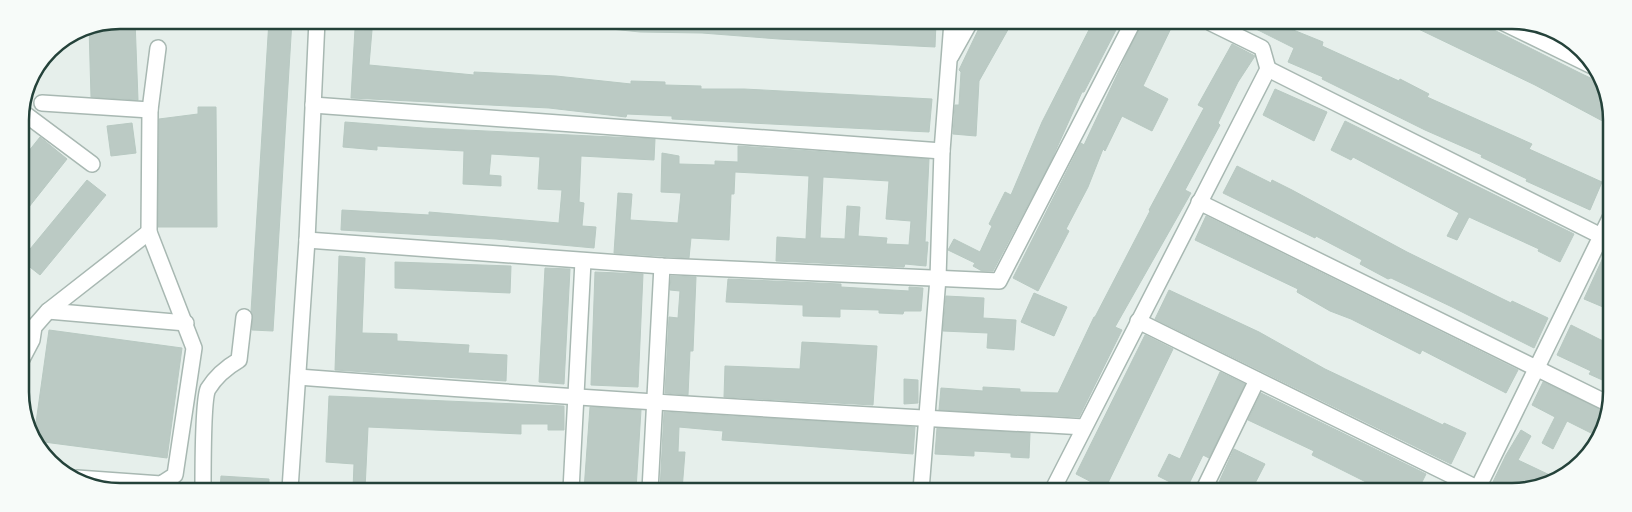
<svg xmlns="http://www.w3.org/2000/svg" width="1632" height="512" viewBox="0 0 1632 512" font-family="'PT Sans',sans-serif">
  <rect width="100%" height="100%" fill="#e6efeb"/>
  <g fill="#bbcac4" stroke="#b8c9c2" fill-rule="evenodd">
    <polygon points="120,20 135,20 138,100 91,97 89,26"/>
    <polygon points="269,20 292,20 273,331 252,330 251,312"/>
    <polygon points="612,21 800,22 936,22 935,47 779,39 702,33 640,32 611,29"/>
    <polygon points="982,22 1002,22 1010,26 979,81 976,136 953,134 955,105 959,105 961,72 959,70"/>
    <polygon points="1093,22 1122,22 1120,27 1118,26 1084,92 1082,92 1050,163 993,271 982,271 973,266 975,263 948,250 954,239 980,252 992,226 989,224 1005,192 1011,195 1042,122"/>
    <polygon points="1142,22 1174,22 1143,86 1168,99 1152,131 1122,116 1105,151 1103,149 1088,187 1066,229 1069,231 1038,291 1013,278 1081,143 1084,145"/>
    <polygon points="1244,23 1288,23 1286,27 1323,42 1322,46 1399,81 1400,79 1429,94 1427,97 1532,144 1529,149 1602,182 1590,210 1526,181 1527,179 1481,157 1482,155 1425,130 1322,79 1323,77 1288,62 1294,48"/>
    <polygon points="1406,23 1480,23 1582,74 1601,83 1610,100 1610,125 1535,85"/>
    <polygon points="355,29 372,30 369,65 474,75 474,72 556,76 631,84 631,81 665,82 665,85 701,86 701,89 744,89 932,99 929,132 672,119 672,116 627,114 626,117 549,108 351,98"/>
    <polygon points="1232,44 1255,56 1238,82 1218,123 1220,125 1185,190 1191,193 1115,327 1122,330 1079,417 939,410 941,388 983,391 983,387 1020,389 1020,392 1058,393 1094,317 1095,317 1150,211 1149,210 1204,108 1198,105"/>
    <polygon points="1275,89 1327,112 1314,141 1263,115"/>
    <polygon points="198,107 216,107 217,227 158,227 159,119 198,114"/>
    <polygon points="1345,121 1574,234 1560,262 1538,251 1539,249 1469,217 1457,240 1447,236 1459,213 1353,157 1351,160 1331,150"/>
    <polygon points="345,122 423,128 655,139 654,160 581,156 579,202 584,203 582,226 596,227 594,248 496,239 341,230 342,210 429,215 429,212 559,223 562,190 538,189 540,157 491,154 489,175 501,176 501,186 463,184 464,151 377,146 377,150 343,147"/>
    <polygon points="132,123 136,153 111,156 107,126"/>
    <polygon points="40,137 67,159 21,217 20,162"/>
    <path d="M 738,146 L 929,159 L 925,242 L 928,242 L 926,266 L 905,264 L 904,267 L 776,261 L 777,237 L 806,239 L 809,176 L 735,172 L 734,194 L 731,194 L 729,240 L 691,238 L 689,258 L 614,253 L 618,193 L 632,194 L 630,220 L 678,223 L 681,193 L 661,192 L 662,153 L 679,156 L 679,164 L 715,165 L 715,161 L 738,162 ZM 823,177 L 889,181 L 886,219 L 911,221 L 909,245 L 886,244 L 887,238 L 858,236 L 860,207 L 847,206 L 845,239 L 820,238 Z"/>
    <polygon points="1237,166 1271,183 1272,180 1292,190 1407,252 1511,303 1512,301 1548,318 1534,348 1450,306 1391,278 1388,279 1360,264 1362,260 1316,236 1315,238 1223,193"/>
    <polygon points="87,180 106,195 40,275 21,260"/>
    <polygon points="1206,216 1518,370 1506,393 1422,350 1420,354 1351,319 1330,311 1297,292 1298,289 1195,240"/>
    <polygon points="1607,249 1609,249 1609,292 1603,307 1584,299"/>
    <polygon points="339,256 365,258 362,333 397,334 397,341 469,345 468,353 507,355 506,381 335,370"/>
    <polygon points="395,262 511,266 510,293 395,288"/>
    <polygon points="545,268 570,269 564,384 539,382"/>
    <polygon points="595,272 643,274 638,387 591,385"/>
    <polygon points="671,276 696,277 693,351 690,351 688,395 665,393 669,317 678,318 680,291 670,290"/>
    <polygon points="728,279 841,284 841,287 909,291 909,287 923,288 921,311 904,311 903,314 879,313 879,310 840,309 840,317 803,316 803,305 726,302"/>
    <polygon points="1169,290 1259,332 1325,369 1443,425 1444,423 1466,433 1451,464 1155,319"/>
    <polygon points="1034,293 1067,307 1054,336 1021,322"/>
    <polygon points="946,296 984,298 983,318 1016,320 1014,350 987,348 988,333 943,331"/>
    <polygon points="1571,325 1609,344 1609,383 1589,374 1591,371 1557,355"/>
    <polygon points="49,330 182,348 167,458 36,441 34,437"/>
    <polygon points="1145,335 1173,349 1105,489 1076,474"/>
    <polygon points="802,342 877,346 873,405 724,397 725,366 800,369"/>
    <polygon points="1220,372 1245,384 1209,458 1203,455 1186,490 1158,476 1169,454 1180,459"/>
    <polygon points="904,379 918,380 918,403 904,404"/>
    <polygon points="1543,382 1609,413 1609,418 1597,436 1567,421 1553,449 1542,443 1555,417 1532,405"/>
    <polygon points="1261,393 1426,474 1417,492 1386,492 1312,455 1314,451 1248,420"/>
    <polygon points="329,396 564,406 564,430 548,430 548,424 521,424 521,434 368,427 365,489 353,489 354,464 326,462"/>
    <polygon points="590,407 641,410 636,489 584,490"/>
    <polygon points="664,412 915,427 913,454 722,440 723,431 679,427 678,452 685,452 682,490 660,490"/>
    <polygon points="937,428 1030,433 1029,458 1011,457 1011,453 974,451 974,456 935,454"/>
    <polygon points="1521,430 1531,436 1518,460 1556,478 1519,492 1510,492 1492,484 1506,455"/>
    <polygon points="1234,449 1265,464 1251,491 1215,491"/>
    <polygon points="221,476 269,479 269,489 220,489"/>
  </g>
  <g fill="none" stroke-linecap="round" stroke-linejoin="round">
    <defs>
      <g id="minor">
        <polyline points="1504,23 1592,66"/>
        <polyline points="951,56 970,22"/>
        <polyline points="1268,69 1609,240"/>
        <polyline points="42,103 150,110"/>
        <polyline points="313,105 942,151"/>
        <polyline points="21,111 92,164"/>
        <polyline points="1199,202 1609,404"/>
        <polyline points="307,240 662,266 999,281 1133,22"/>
        <polyline points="48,311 186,323"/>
        <polyline points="1138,321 1485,492"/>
        <polyline points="22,359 32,340 34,327 48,311 149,232"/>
        <path d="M 298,377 C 560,397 822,413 1084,427"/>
        <polyline points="77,478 161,484 175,475 194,348 149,232 150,110 158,48"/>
        <path d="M 203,489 C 203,473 203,399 208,389 C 216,376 227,367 239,360 L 244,317"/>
        <polyline points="290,489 307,240 317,20"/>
        <polyline points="571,490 583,261"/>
        <polyline points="650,490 662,266"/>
        <polyline points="921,490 938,278 942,151 952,22"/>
        <polyline points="1052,491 1268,69 1262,48 1211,23"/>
        <polyline points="1203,491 1257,380"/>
        <polyline points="1476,492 1610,218"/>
      </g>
    </defs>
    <use href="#minor" stroke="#a8b8b2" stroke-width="18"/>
    <use href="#minor" stroke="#fff" stroke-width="15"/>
  </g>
  <path d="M0 0H1632V512H0ZM120 29H1512A91 91 0 0 1 1603 120V392A91 91 0 0 1 1512 483H120A91 91 0 0 1 29 392V120A91 91 0 0 1 120 29Z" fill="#f7fbf9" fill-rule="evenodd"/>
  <path fill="none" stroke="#24423a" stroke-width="2.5" d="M120 29H1512A91 91 0 0 1 1603 120V392A91 91 0 0 1 1512 483H120A91 91 0 0 1 29 392V120A91 91 0 0 1 120 29Z"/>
</svg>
